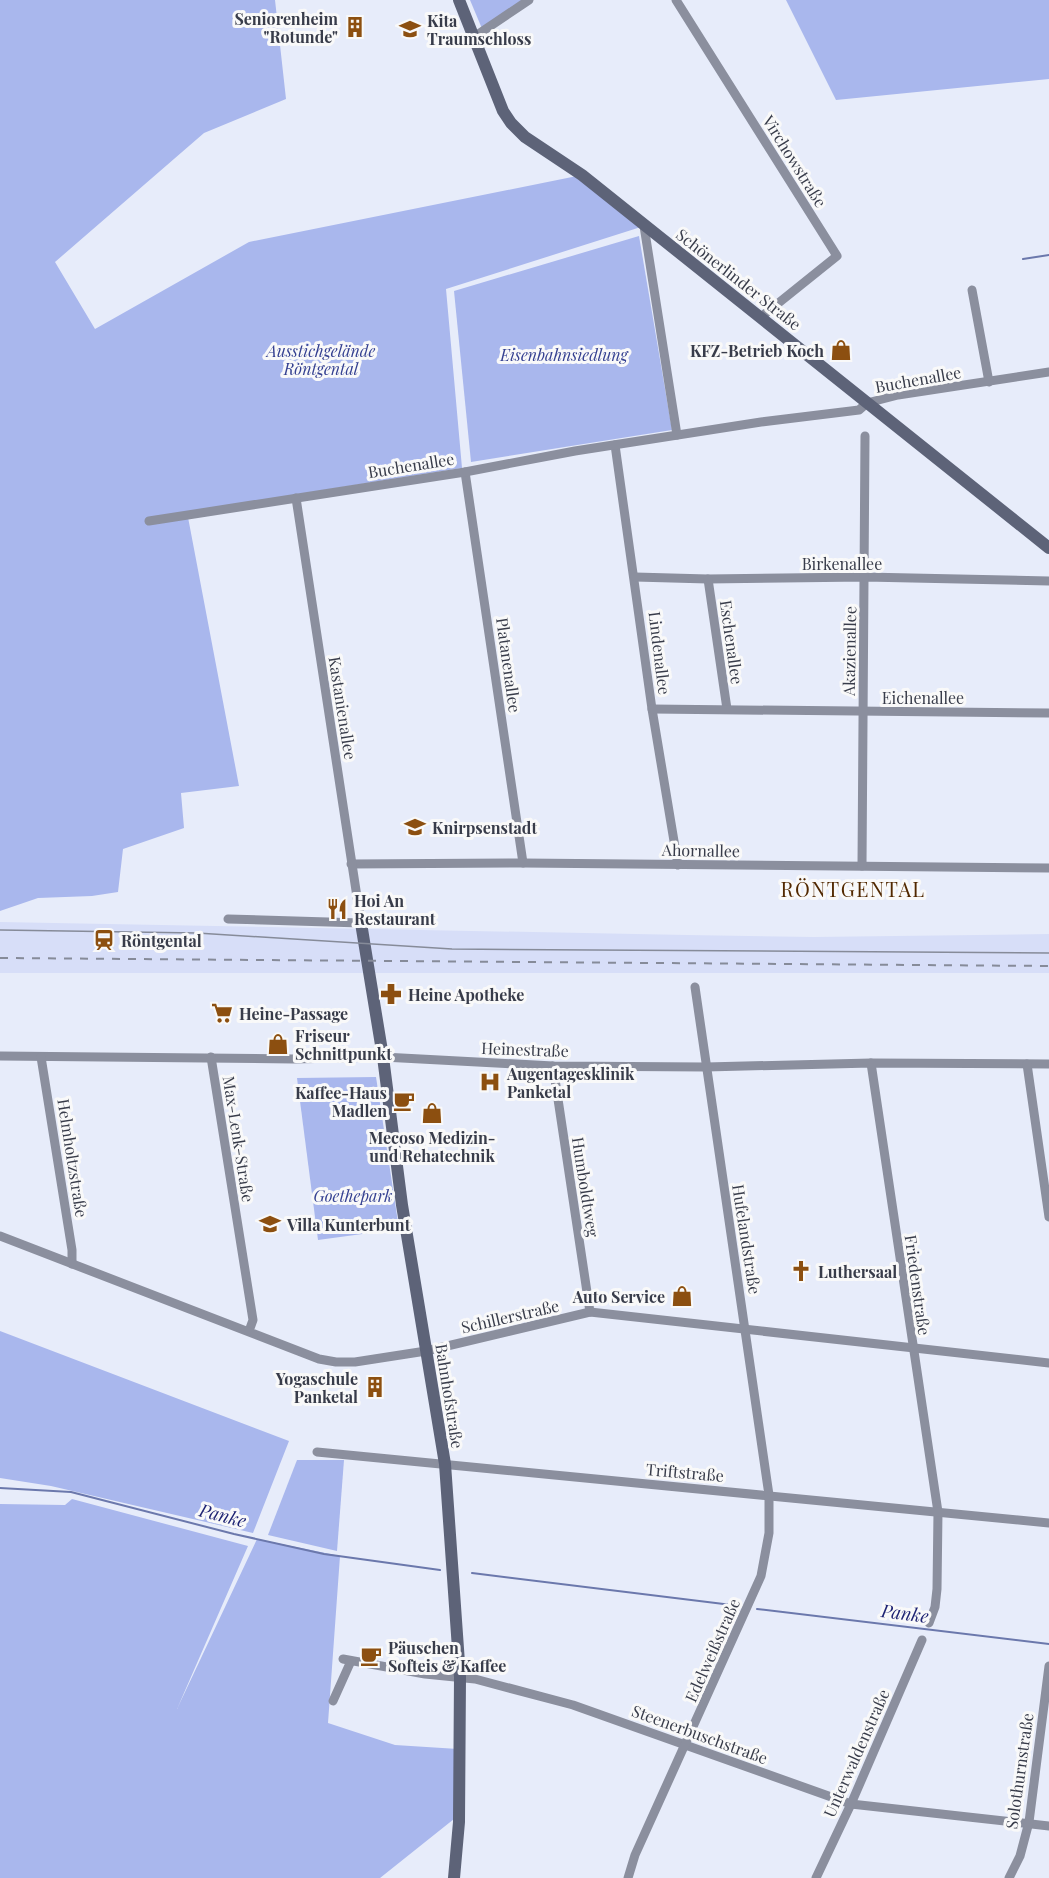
<svg xmlns="http://www.w3.org/2000/svg" width="1049" height="1878" viewBox="0 0 1049 1878" font-family="'Playfair Display',serif">
  <rect width="100%" height="100%" fill="#e7ecfa"/>
  <polygon fill="#d7def8" points="0,922 687,935 814,937 1049,934 1049,973 0,973"/>
  <g fill="#a9b7ed">
    <polygon points="0,0 275,0 286,99 204,133 55,262 95,329 249,242 582,175 644,226 446,289 462,468 187,512 239,786 181,793 184,828 123,849 118,892 92,896 38,898 0,911"/>
    <polygon points="470,0 530,0 483,31"/>
    <polygon points="786,0 1049,0 1049,79 836,100"/>
    <polygon points="639,236 672,430 471,462 454,291"/>
    <polygon points="376,1077 399,1229 318,1240 297,1078"/>
    <polygon points="0,1331 289,1441 253,1533 51,1486 0,1478"/>
    <polygon points="297,1460 344,1460 337,1551 268,1535"/>
    <polygon points="72,1499 248,1546 177,1709 257,1539 340,1556 328,1723 395,1745 458,1749 459,1815 380,1878 0,1878 0,1504 65,1505"/>
  </g>
  <g fill="none" stroke-linecap="round" stroke-linejoin="round">
    <g stroke="#6b78ac" stroke-width="2">
      <polyline points="1023,259 1049,255"/>
      <polyline points="0,1488 71,1492 234,1534 324,1554 440,1570"/>
      <polyline points="472,1573 740,1606"/>
      <polyline points="757,1609 1049,1644"/>
    </g>
    <g stroke="#8b8f9e" stroke-width="9">
      <polyline points="676,0 837,256 761,317"/>
      <polyline points="474,37 529,0"/>
      <polyline points="644,226 677,435"/>
      <polyline points="972,290 989,382"/>
      <polyline points="615,445 652,709 678,865"/>
      <polyline points="465,472 523,863"/>
      <polyline points="149,521 465,472 575,451 761,422 859,410 867,403 898,395 1049,372"/>
      <polyline points="635,577 708,579 865,577 1049,581"/>
      <polyline points="708,579 727,709"/>
      <polyline points="652,709 1049,713"/>
      <polyline points="351,864 523,863 1049,868"/>
      <polyline points="862,866 865,436"/>
      <polyline points="228,919 361,923 296,498"/>
      <polyline points="0,1056 293,1059 383,1057 553,1066 706,1067 871,1063 1049,1064"/>
      <polyline points="41,1057 72,1250 72,1264"/>
      <polyline points="211,1057 253,1320 249,1331"/>
      <polyline points="871,1063 938,1512 937,1589 935,1607 929,1623"/>
      <polyline points="1027,1064 1049,1217"/>
      <polyline points="553,1066 590,1312"/>
      <polyline points="0,1236 319,1359 336,1362 355,1362 426,1351 590,1312 1049,1363"/>
      <polyline points="317,1452 1049,1523"/>
      <polyline points="343,1659 425,1674 475,1679 573,1705 851,1804 1049,1826"/>
      <polyline points="333,1701 351,1661"/>
      <polyline points="628,1878 635,1855 761,1576 769,1533 769,1495 695,987"/>
      <polyline points="816,1878 851,1804 922,1640"/>
      <polyline points="1009,1878 1020,1856 1029,1822 1049,1666"/>
    </g>
    <g stroke="#5d6378" stroke-width="12">
      <polyline points="459,0 503,111 511,123 525,137 582,175 1049,548"/>
      <polyline points="361,923 383,1057 402,1205 445,1464 460,1677 459,1822 454,1878"/>
    </g>
    <polyline stroke="#868b99" stroke-width="1.5" points="0,930 197,933 452,949 1049,953"/>
    <polyline stroke="#868b99" stroke-width="2" stroke-dasharray="8 8" stroke-linecap="butt" points="0,958 1049,966"/>
  </g>
  <defs>
    <symbol id="building-bare" viewBox="-9 -9 18 18"><path d="M-4-6H4V6H1V3H-1V6H-4ZM-2.5-4.3h1.7v1.8h-1.7ZM.8-4.3h1.7v1.8H.8ZM-2.5-1h1.7V.8h-1.7ZM.8-1h1.7V.8H.8Z" fill="#8c4f10" stroke="#f9f9f9" stroke-width="2.5" paint-order="stroke"/></symbol>
    <symbol id="school-bare" viewBox="-9 -9 18 18"><path d="M0-5L7-2L0 1L-7-2ZM-4 1L0 2.5L4 1V4Q0 6-4 4Z" fill="#8c4f10" stroke="#f9f9f9" stroke-width="2.5" paint-order="stroke"/></symbol>
    <symbol id="shop-bare" viewBox="-9 -9 18 18"><path d="M-5-2.5h2.3a2.7 3.5 0 0 1 5.4 0H5L5.5 6h-11ZM-1.5-2.5h3a1.5 2.3 0 0 0-3 0Z" fill="#8c4f10" stroke="#f9f9f9" stroke-width="2.5" paint-order="stroke"/></symbol>
    <symbol id="restaurant-bare" viewBox="-9 -9 18 18"><path d="M-5-6h1v4h1v-4h1v4h1v-4h1v5L-1.5 .5V6h-2V.5L-5-1ZM5-6V6H3V1.5H1.5Q1.5-4 5-6Z" fill="#8c4f10" stroke="#f9f9f9" stroke-width="2.5" paint-order="stroke"/></symbol>
    <symbol id="station-bare" viewBox="-9 -9 18 18"><path d="M-3-6H3Q5-6 5-4V2Q5 4 3 4L4.5 6H3L1.5 4h-3L-3 6H-4.5L-3 4Q-5 4-5 2V-4Q-5-6-3-6ZM-3.5-4v3h7v-3ZM-3.5 1v1.5H-2V1ZM2 1v1.5H3.5V1Z" fill="#8c4f10" stroke="#f9f9f9" stroke-width="2.5" paint-order="stroke"/></symbol>
    <symbol id="pharmacy-bare" viewBox="-9 -9 18 18"><path d="M-2-6h4v4h4v4h-4v4h-4v-4h-4v-4h4Z" fill="#8c4f10" stroke="#f9f9f9" stroke-width="2.5" paint-order="stroke"/></symbol>
    <symbol id="supermarket-bare" viewBox="-9 -9 18 18"><path d="M-6-5.5h2.5l.6 2H6L4.5 2H-2.5L-4.4-4H-6ZM-1.5 3.2a1.3 1.3 0 1 0 .1 0ZM3 3.2a1.3 1.3 0 1 0 .1 0Z" fill="#8c4f10" stroke="#f9f9f9" stroke-width="2.5" paint-order="stroke"/></symbol>
    <symbol id="hospital-bare" viewBox="-9 -9 18 18"><path d="M-5-5h3v3.5h4V-5h3V5h-3V1.5h-4V5h-3Z" fill="#8c4f10" stroke="#f9f9f9" stroke-width="2.5" paint-order="stroke"/></symbol>
    <symbol id="cafe-bare" viewBox="-9 -9 18 18"><path d="M-5.5-4.5H6V0H3Q3 3.5 0 3.5H-2.5Q-5.5 3.5-5.5 0ZM3-3.2v2h1.7v-2ZM-6 4.5H4V6H-6Z" fill="#8c4f10" stroke="#f9f9f9" stroke-width="2.5" paint-order="stroke"/></symbol>
    <symbol id="church-bare" viewBox="-9 -9 18 18"><path d="M-1.2-6h2.4v3.5h3.3v2.4h-3.3V6h-2.4V-.1h-3.3v-2.4h3.3Z" fill="#8c4f10" stroke="#f9f9f9" stroke-width="2.5" paint-order="stroke"/></symbol>
  </defs>
  <g fill-rule="evenodd">
    <use href="#building-bare" x="340" y="12" width="30" height="30"/>
    <use href="#school-bare" x="395" y="14" width="30" height="30"/>
    <use href="#shop-bare" x="826" y="335" width="30" height="30"/>
    <use href="#school-bare" x="400" y="812" width="30" height="30"/>
    <use href="#restaurant-bare" x="322" y="894" width="30" height="30"/>
    <use href="#station-bare" x="89" y="925" width="30" height="30"/>
    <use href="#pharmacy-bare" x="376" y="979" width="30" height="30"/>
    <use href="#supermarket-bare" x="207" y="998" width="30" height="30"/>
    <use href="#shop-bare" x="263" y="1029" width="30" height="30"/>
    <use href="#hospital-bare" x="475" y="1067" width="30" height="30"/>
    <use href="#cafe-bare" x="389" y="1086" width="30" height="30"/>
    <use href="#shop-bare" x="417" y="1098" width="30" height="30"/>
    <use href="#school-bare" x="255" y="1209" width="30" height="30"/>
    <use href="#church-bare" x="786" y="1256" width="30" height="30"/>
    <use href="#shop-bare" x="667" y="1281" width="30" height="30"/>
    <use href="#building-bare" x="360" y="1372" width="30" height="30"/>
    <use href="#cafe-bare" x="356" y="1641" width="30" height="30"/>
  </g>
  <g text-anchor="middle" dominant-baseline="central" stroke-width="6" stroke-linejoin="round" paint-order="stroke">
    <g font-size="16" font-weight="bold" fill="#383c4a" stroke="#f9f9f9" text-anchor="start">
      <text x="338" y="18" text-anchor="end">Seniorenheim<tspan x="338" dy="18">"Rotunde"</tspan></text>
      <text x="427" y="20">Kita<tspan x="427" dy="18">Traumschloss</tspan></text>
      <text x="824" y="350" text-anchor="end">KFZ-Betrieb Koch</text>
      <text x="432" y="827">Knirpsenstadt</text>
      <text x="354" y="900">Hoi An<tspan x="354" dy="18">Restaurant</tspan></text>
      <text x="121" y="940">Röntgental</text>
      <text x="408" y="994">Heine Apotheke</text>
      <text x="239" y="1013">Heine-Passage</text>
      <text x="295" y="1035">Friseur<tspan x="295" dy="18">Schnittpunkt</tspan></text>
      <text x="507" y="1073">Augentagesklinik<tspan x="507" dy="18">Panketal</tspan></text>
      <text x="387" y="1092" text-anchor="end">Kaffee-Haus<tspan x="387" dy="18">Madlen</tspan></text>
      <text x="432" y="1137" text-anchor="middle">Mecoso Medizin-<tspan x="432" dy="18">und Rehatechnik</tspan></text>
      <text x="287" y="1224">Villa Kunterbunt</text>
      <text x="818" y="1271">Luthersaal</text>
      <text x="665" y="1296" text-anchor="end">Auto Service</text>
      <text x="358" y="1378" text-anchor="end">Yogaschule<tspan x="358" dy="18">Panketal</tspan></text>
      <text x="388" y="1647">Päuschen<tspan x="388" dy="18">Softeis &amp; Kaffee</tspan></text>
    </g>
    <g font-size="16" fill="#383c4a" stroke="#f9f9f9">
      <text transform="translate(795 161) rotate(58)">Virchowstraße</text>
      <text transform="translate(739 279) rotate(38)">Schönerlinder Straße</text>
      <text transform="translate(918 379) rotate(-10)">Buchenallee</text>
      <text transform="translate(411 465) rotate(-9)">Buchenallee</text>
      <text x="842" y="563">Birkenallee</text>
      <text transform="translate(732 642) rotate(82)">Eschenallee</text>
      <text transform="translate(849 651) rotate(-89)">Akazienallee</text>
      <text transform="translate(660 653) rotate(83)">Lindenallee</text>
      <text transform="translate(509 665) rotate(82)">Platanenallee</text>
      <text x="923" y="697">Eichenallee</text>
      <text transform="translate(343 708) rotate(81)">Kastanienallee</text>
      <text transform="translate(701 850) rotate(1)">Ahornallee</text>
      <text transform="translate(525 1049) rotate(2)">Heinestraße</text>
      <text transform="translate(239 1139) rotate(81)">Max-Lenk-Straße</text>
      <text transform="translate(73 1158) rotate(81)">Helmholtzstraße</text>
      <text transform="translate(586 1187) rotate(81)">Humboldtweg</text>
      <text transform="translate(747 1239) rotate(81)">Hufelandstraße</text>
      <text transform="translate(918 1285) rotate(82)">Friedenstraße</text>
      <text transform="translate(510 1316) rotate(-13)">Schillerstraße</text>
      <text transform="translate(450 1396) rotate(81)">Bahnhofstraße</text>
      <text transform="translate(685 1472) rotate(5)">Triftstraße</text>
      <text transform="translate(712 1650) rotate(-66)">Edelweißstraße</text>
      <text transform="translate(700 1734) rotate(20)">Steenerbuschstraße</text>
      <text transform="translate(856 1753) rotate(-66)">Unterwaldenstraße</text>
      <text transform="translate(1019 1771) rotate(-82)">Solothurnstraße</text>
    </g>
    <g font-size="16" font-style="italic" fill="#344091" stroke="#f9f9f9">
      <text x="321" y="350">Ausstichgelände<tspan x="321" dy="18">Röntgental</tspan></text>
      <text x="564" y="354">Eisenbahnsiedlung</text>
      <text x="353" y="1195">Goethepark</text>
    </g>
    <g font-size="18" font-style="italic" fill="#1e2373" stroke="#f9f9f9">
      <text transform="translate(223 1515) rotate(14)">Panke</text>
      <text transform="translate(905 1613) rotate(7)">Panke</text>
    </g>
    <g font-size="20" letter-spacing="1.5" fill="#512800" stroke="#f9f9f9">
      <text x="853" y="888">RÖNTGENTAL</text>
    </g>
  </g>
</svg>
